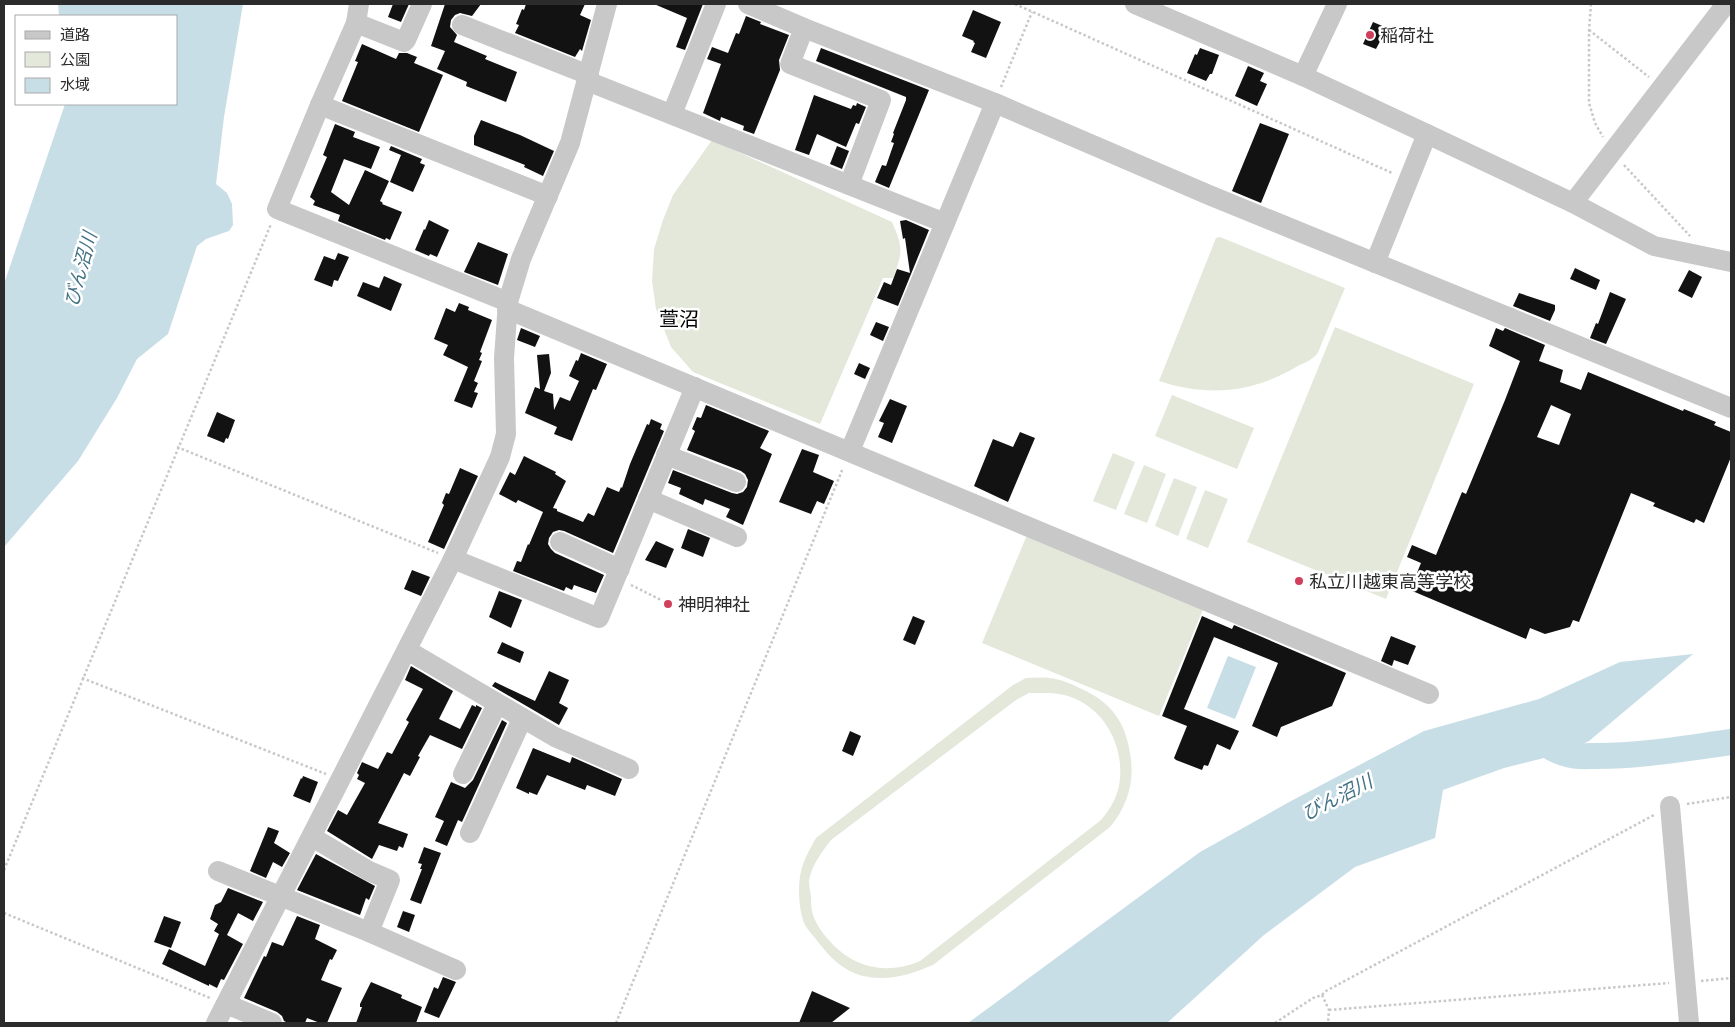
<svg xmlns="http://www.w3.org/2000/svg" width="1735" height="1027" viewBox="0 0 1735 1027" font-family="'PT Sans','Noto Sans JP',sans-serif">
  <rect width="100%" height="100%" fill="#fff"/>
  <g fill="#e3e8da" fill-rule="evenodd">
    <path d="M 712,140 L 892,222 C 903,247 903,252 893,278 L 883,278 L 820,424 L 693,372 L 671,347 L 656,309 L 652,281 L 654,249 L 663,220 L 673,195 Z"/>
    <path d="M 1220,237 L 1345,288 C 1338,304 1331,321 1324,338 C 1321,343 1320,351 1316,355 C 1312,360 1302,364 1296,367 C 1252,393 1208,397 1159,381 L 1216,238 Z"/>
    <polygon points="1335,327 1474,384 1386,599 1247,542"/>
    <polygon points="1172,395 1254,428 1237,469 1155,436"/>
    <polygon points="1113,453 1135,462 1116,510 1093,501"/>
    <polygon points="1144,465 1166,474 1147,523 1124,514"/>
    <polygon points="1174,478 1197,487 1178,536 1155,526"/>
    <polygon points="1205,490 1228,499 1208,548 1186,539"/>
    <polygon points="1027,535 1204,607 1159,716 982,643"/>
    <path d="M 1026,678 C 1034,678 1042,677 1049,678 C 1061,679 1071,684 1082,689 C 1114,704 1127,725 1131,760 C 1134,785 1126,808 1110,827 L 933,965 C 916,972 900,978 881,978 C 850,978 833,962 815,938 C 811,933 807,929 804,923 C 799,910 798,890 800,877 C 802,862 809,851 816,838 L 1013,685 ZM 1029,693 C 1042,693 1056,692 1068,696 C 1103,707 1123,743 1120,778 C 1119,795 1111,808 1101,820 L 920,961 C 885,976 851,967 827,938 C 821,931 814,921 812,911 C 811,907 811,901 811,896 C 810,891 809,885 809,881 C 811,866 822,852 831,840 L 1016,700 Z"/>
  </g>
  <g fill="#c8dee6">
    <polygon points="58,4 243,4 224,117 216,184 227,193 232,204 233,225 229,231 206,239 197,246 168,334 137,359 117,398 78,461 4,547 4,284 65,104 176,104 176,16 59,16"/>
    <polygon points="1693,654 1589,741 1564,753 1504,768 1443,790 1435,838 1355,867 1264,935 1167,1023 968,1023 1200,852 1291,801 1424,731 1539,699 1620,662"/>
    <polygon points="1228,656 1256,667 1235,719 1207,708"/>
  </g>
  <g fill="none" stroke-linecap="round" stroke-linejoin="round">
    <path stroke="#c8dee6" stroke-width="26" d="M 1535,733 C 1544,745 1557,752 1571,755 C 1579,757 1589,756 1597,756 C 1643,756 1686,748 1731,742"/>
  </g>
  <g fill="#121212" fill-rule="evenodd">
    <polygon points="393,4 409,4 401,22 388,17"/>
    <polygon points="445,4 481,4 472,16 460,13 455,15 451,20 450,27 457,35 454,42 487,56 485,59 517,72 506,102 466,86 467,82 437,69 445,51 431,46"/>
    <polygon points="526,4 585,4 580,15 591,20 582,51 580,49 575,57 515,33 519,25 516,24 522,9 524,10"/>
    <polygon points="654,4 703,4 685,50 676,47 687,18"/>
    <polygon points="973,10 1001,22 986,58 971,52 975,43 973,42 974,41 962,36"/>
    <polygon points="746,16 761,22 760,24 789,35 779,60 780,70 754,134 743,130 744,126 721,117 720,121 703,113 721,64 707,59 712,47 728,53 736,33 739,34"/>
    <polygon points="1373,22 1387,28 1376,49 1363,44"/>
    <polygon points="362,44 396,59 399,53 407,53 417,57 414,63 443,75 419,132 342,101 358,62 355,61"/>
    <polygon points="821,48 929,90 889,188 875,182 882,165 886,166 894,143 891,142 894,134 893,133 906,100 906,97 816,61"/>
    <polygon points="1200,48 1219,55 1212,74 1210,74 1206,81 1187,73 1195,54 1197,55"/>
    <polygon points="1248,66 1264,73 1260,81 1267,84 1257,106 1235,96"/>
    <polygon points="814,95 851,109 853,105 856,106 857,103 866,107 859,124 856,123 846,147 817,134 809,155 795,150"/>
    <polygon points="481,120 520,135 554,151 543,176 524,167 525,165 474,145 474,136"/>
    <polygon points="1260,123 1289,134 1261,203 1232,191"/>
    <polygon points="335,124 355,132 353,137 380,147 371,169 344,159 331,192 349,205 365,170 389,181 380,201 383,203 382,204 402,212 390,240 386,238 385,240 338,221 340,215 313,205 315,201 310,197 327,157 323,155"/>
    <polygon points="391,146 422,159 420,163 425,165 413,192 390,182 401,155 389,150"/>
    <polygon points="837,146 849,151 842,169 830,164"/>
    <polygon points="429,220 449,230 437,257 430,254 429,256 415,250 424,229 425,230"/>
    <polygon points="906,220 929,230 898,306 877,298 884,282 891,285 897,269 910,273 905,238 903,239 900,221"/>
    <polygon points="478,242 508,254 498,285 464,272"/>
    <polygon points="338,253 349,257 338,281 334,280 332,287 314,280 324,256 335,260"/>
    <polygon points="1575,268 1600,280 1596,290 1570,279"/>
    <polygon points="1689,270 1702,277 1692,298 1678,291"/>
    <polygon points="384,276 402,284 391,311 357,296 363,282 379,288"/>
    <polygon points="1610,292 1626,299 1606,344 1590,338 1596,323 1598,324"/>
    <polygon points="1519,293 1555,305 1555,310 1550,321 1513,306"/>
    <polygon points="459,303 469,307 468,310 492,320 480,352 482,353 479,360 482,361 474,381 478,383 474,392 478,393 472,408 454,401 468,367 443,355 448,345 434,339 446,308 455,312"/>
    <polygon points="876,322 889,327 883,341 870,335"/>
    <polygon points="521,328 540,336 535,347 517,340"/>
    <path d="M 1496,328 L 1503,331 L 1505,328 L 1545,345 L 1539,361 L 1563,370 L 1560,382 L 1581,390 L 1588,372 L 1683,411 L 1684,409 L 1716,422 L 1714,425 L 1731,432 L 1731,457 L 1704,523 L 1696,519 L 1694,523 L 1653,506 L 1655,503 L 1631,493 L 1579,622 L 1573,620 L 1570,627 L 1545,634 L 1530,628 L 1526,639 L 1410,590 L 1421,563 L 1407,557 L 1412,545 L 1436,555 L 1462,492 L 1466,494 L 1505,400 L 1520,361 L 1489,346 ZM 1551,405 L 1571,414 L 1559,445 L 1537,437 Z"/>
    <polygon points="581,353 607,364 596,390 593,389 572,441 554,434 557,427 525,413 535,387 540,389 537,355 549,354 551,373 544,391 553,394 554,410 560,397 570,401 579,381 569,376 576,360 578,361"/>
    <polygon points="859,363 870,368 865,379 854,374"/>
    <polygon points="890,399 907,406 892,443 878,437 884,423 879,421"/>
    <polygon points="706,405 769,431 760,448 772,454 743,525 726,517 730,509 705,499 703,505 679,494 681,488 668,483 673,470 732,493 737,494 743,492 747,487 748,480 745,474 741,471 687,450 695,431 692,429 697,417 701,418"/>
    <polygon points="217,412 235,420 228,439 226,438 224,443 207,436"/>
    <polygon points="651,419 662,424 660,429 664,431 613,553 564,531 559,530 553,532 549,538 548,544 551,549 555,553 604,575 596,593 574,585 572,590 566,587 564,591 513,571 517,561 521,562 528,544 529,545 543,512 518,500 516,503 499,494 510,472 515,475 524,456 556,472 555,474 566,481 553,508 557,509 557,511 583,522 588,513 594,516 607,487 619,492 621,487 622,488 630,464 647,424 649,425"/>
    <polygon points="1020,432 1035,438 1008,502 974,486 993,439 1013,447"/>
    <polygon points="802,449 819,455 813,472 834,481 824,504 817,501 811,514 779,502"/>
    <polygon points="460,468 478,476 444,549 428,542 444,505 442,503 446,493 449,494"/>
    <polygon points="688,529 710,538 703,557 681,548"/>
    <polygon points="656,541 674,549 666,568 645,560"/>
    <polygon points="412,570 430,577 421,596 404,589"/>
    <polygon points="499,591 522,600 511,628 489,617"/>
    <polygon points="913,616 925,621 915,645 903,640"/>
    <polygon points="1202,616 1232,629 1234,625 1346,673 1332,706 1281,727 1277,737 1252,726 1278,663 1214,637 1184,709 1239,731 1230,750 1217,744 1208,766 1204,765 1202,770 1176,760 1174,758 1187,726 1162,716"/>
    <polygon points="1391,636 1416,646 1408,665 1394,660 1392,666 1381,661"/>
    <polygon points="502,642 524,652 520,663 497,653"/>
    <polygon points="411,666 453,691 439,719 460,729 472,705 476,707 476,705 482,708 462,749 430,735 418,756 420,757 410,776 404,773 378,823 408,834 403,848 399,846 397,851 379,845 372,859 327,831 338,810 347,815 365,783 357,779 359,775 357,773 362,762 378,769 387,752 392,754 409,722 406,720 423,689 405,680"/>
    <polygon points="549,671 569,680 559,703 568,708 559,725 492,686 495,682 535,701"/>
    <polygon points="502,720 507,723 462,822 458,820 447,846 435,841 444,821 435,817 451,782 465,788 473,780"/>
    <polygon points="850,731 861,736 853,756 842,751"/>
    <polygon points="533,748 570,763 572,757 622,779 615,796 587,785 585,790 547,775 537,795 529,792 529,794 516,788"/>
    <polygon points="303,776 318,782 310,803 293,796 301,778 302,779"/>
    <polygon points="268,827 279,831 274,843 290,853 282,867 273,862 266,878 250,871"/>
    <polygon points="424,847 441,853 421,904 410,900 422,869 420,869 422,864 418,863"/>
    <polygon points="316,854 375,886 369,900 366,898 360,915 297,890"/>
    <polygon points="228,888 263,902 253,921 238,913 227,935 243,944 224,980 221,979 217,988 209,984 209,986 162,964 169,949 205,966 219,934 214,931 218,924 210,919 215,905 221,902"/>
    <polygon points="403,911 415,915 409,932 397,927"/>
    <polygon points="164,916 181,922 171,948 154,942"/>
    <polygon points="297,916 320,925 315,939 337,950 332,960 330,959 321,980 342,988 327,1023 320,1023 307,1018 305,1023 288,1023 284,1021 282,1016 277,1012 244,998 264,956 266,957 272,942 283,946"/>
    <polygon points="443,977 456,982 439,1018 424,1012 434,987 438,989"/>
    <polygon points="371,982 402,995 401,998 422,1007 416,1023 356,1023 362,1007 360,1007 360,1004"/>
    <polygon points="812,991 850,1008 831,1023 799,1023"/>
  </g>
  <g fill="none" stroke-linecap="round" stroke-linejoin="round">
    <g stroke="#c8c8c8" stroke-width="2.5" stroke-dasharray="2.5 2.5" stroke-linecap="butt">
      <polyline points="1015,4 1392,173"/>
      <polyline points="1591,4 1589,30 1589,103 1595,123 1603,137"/>
      <polyline points="1589,30 1649,77"/>
      <polyline points="1001,87 1032,12"/>
      <polyline points="1624,165 1690,236"/>
      <polyline points="177,447 438,553"/>
      <polyline points="631,585 661,600"/>
      <polyline points="82,678 326,774"/>
      <polyline points="1687,804 1731,797"/>
      <polyline points="4,870 271,224"/>
      <polyline points="4,913 210,998"/>
      <polyline points="1701,981 1731,978"/>
      <polyline points="1322,995 1329,1010 1328,1023"/>
      <polyline points="1329,1010 1669,983"/>
      <polyline points="616,1023 843,468"/>
      <polyline points="1275,1023 1313,998 1322,995 1326,991 1654,815"/>
    </g>
    <g stroke="#c8c8c8" stroke-width="20">
      <polyline points="422,4 406,40 404,42 356,23 320,105 277,209 508,302"/>
      <polyline points="748,4 804,28 995,103 1209,195 1731,408"/>
      <polyline points="1135,4 1303,76 1427,134 1573,203 1654,246 1731,262"/>
      <polyline points="356,23 359,4"/>
      <polyline points="462,25 589,75"/>
      <polyline points="804,28 790,64 881,100 849,185"/>
      <polyline points="1303,76 1337,4"/>
      <polyline points="587,81 945,223"/>
      <polyline points="320,105 548,196"/>
      <polyline points="672,114 716,4"/>
      <polyline points="1573,203 1726,4"/>
      <polyline points="1375,263 1427,134"/>
      <polyline points="507,309 1429,694"/>
      <polyline points="850,451 995,103"/>
      <polyline points="666,455 736,482"/>
      <polyline points="648,499 737,537"/>
      <polyline points="560,542 620,569"/>
      <polyline points="453,559 599,618 695,387"/>
      <polyline points="407,650 555,737 629,769"/>
      <polyline points="463,774 497,704"/>
      <polyline points="1670,806 1689,1023"/>
      <polyline points="470,833 522,719"/>
      <polyline points="312,837 369,871 390,880 369,932"/>
      <polyline points="218,871 369,932 456,970"/>
      <polyline points="226,1004 272,1023"/>
      <polyline points="216,1023 453,559 500,457 506,434 504,358 508,302 521,259 570,143 607,4"/>
    </g>
  </g>
  <g fill="#d03f5b" stroke="#fff" stroke-width="2">
    <circle cx="1370" cy="35" r="5"/>
    <circle cx="1299" cy="581" r="5"/>
    <circle cx="668" cy="604" r="5"/>
  </g>
  <g text-anchor="middle" dominant-baseline="central" stroke-width="5" stroke-linejoin="round" paint-order="stroke">
    <g font-size="18" fill="#2b2b2b" stroke="#fff" text-anchor="start">
      <text x="1380" y="35">稲荷社</text>
      <text x="1309" y="581">私立川越東高等学校</text>
      <text x="678" y="604">神明神社</text>
    </g>
    <g font-size="19" font-style="italic" fill="#437284" stroke="#fff">
      <text transform="translate(80 269) rotate(-75)">びん沼川</text>
      <text transform="translate(1337 797) rotate(-27)">びん沼川</text>
    </g>
    <g font-size="20" fill="#000" stroke="#fff">
      <text x="679" y="319">萱沼</text>
    </g>
  </g>
  <rect width="1735" height="1027" fill="none" stroke="#2b2b2b" stroke-width="10"/>
  <rect x="15" y="15" width="162" height="90" fill="#ffffff" stroke="#aaaaaa"/>
  <rect x="25" y="31" width="25" height="8" fill="#c8c8c8" stroke="#aaaaaa"/>
  <text x="60" y="40" font-size="15" fill="#2b2b2b">道路</text>
  <rect x="25" y="52" width="25" height="15" fill="#e3e8da" stroke="#aaaaaa"/>
  <text x="60" y="65" font-size="15" fill="#2b2b2b">公園</text>
  <rect x="25" y="78" width="25" height="15" fill="#c8dee6" stroke="#aaaaaa"/>
  <text x="60" y="90" font-size="15" fill="#2b2b2b">水域</text>
</svg>
